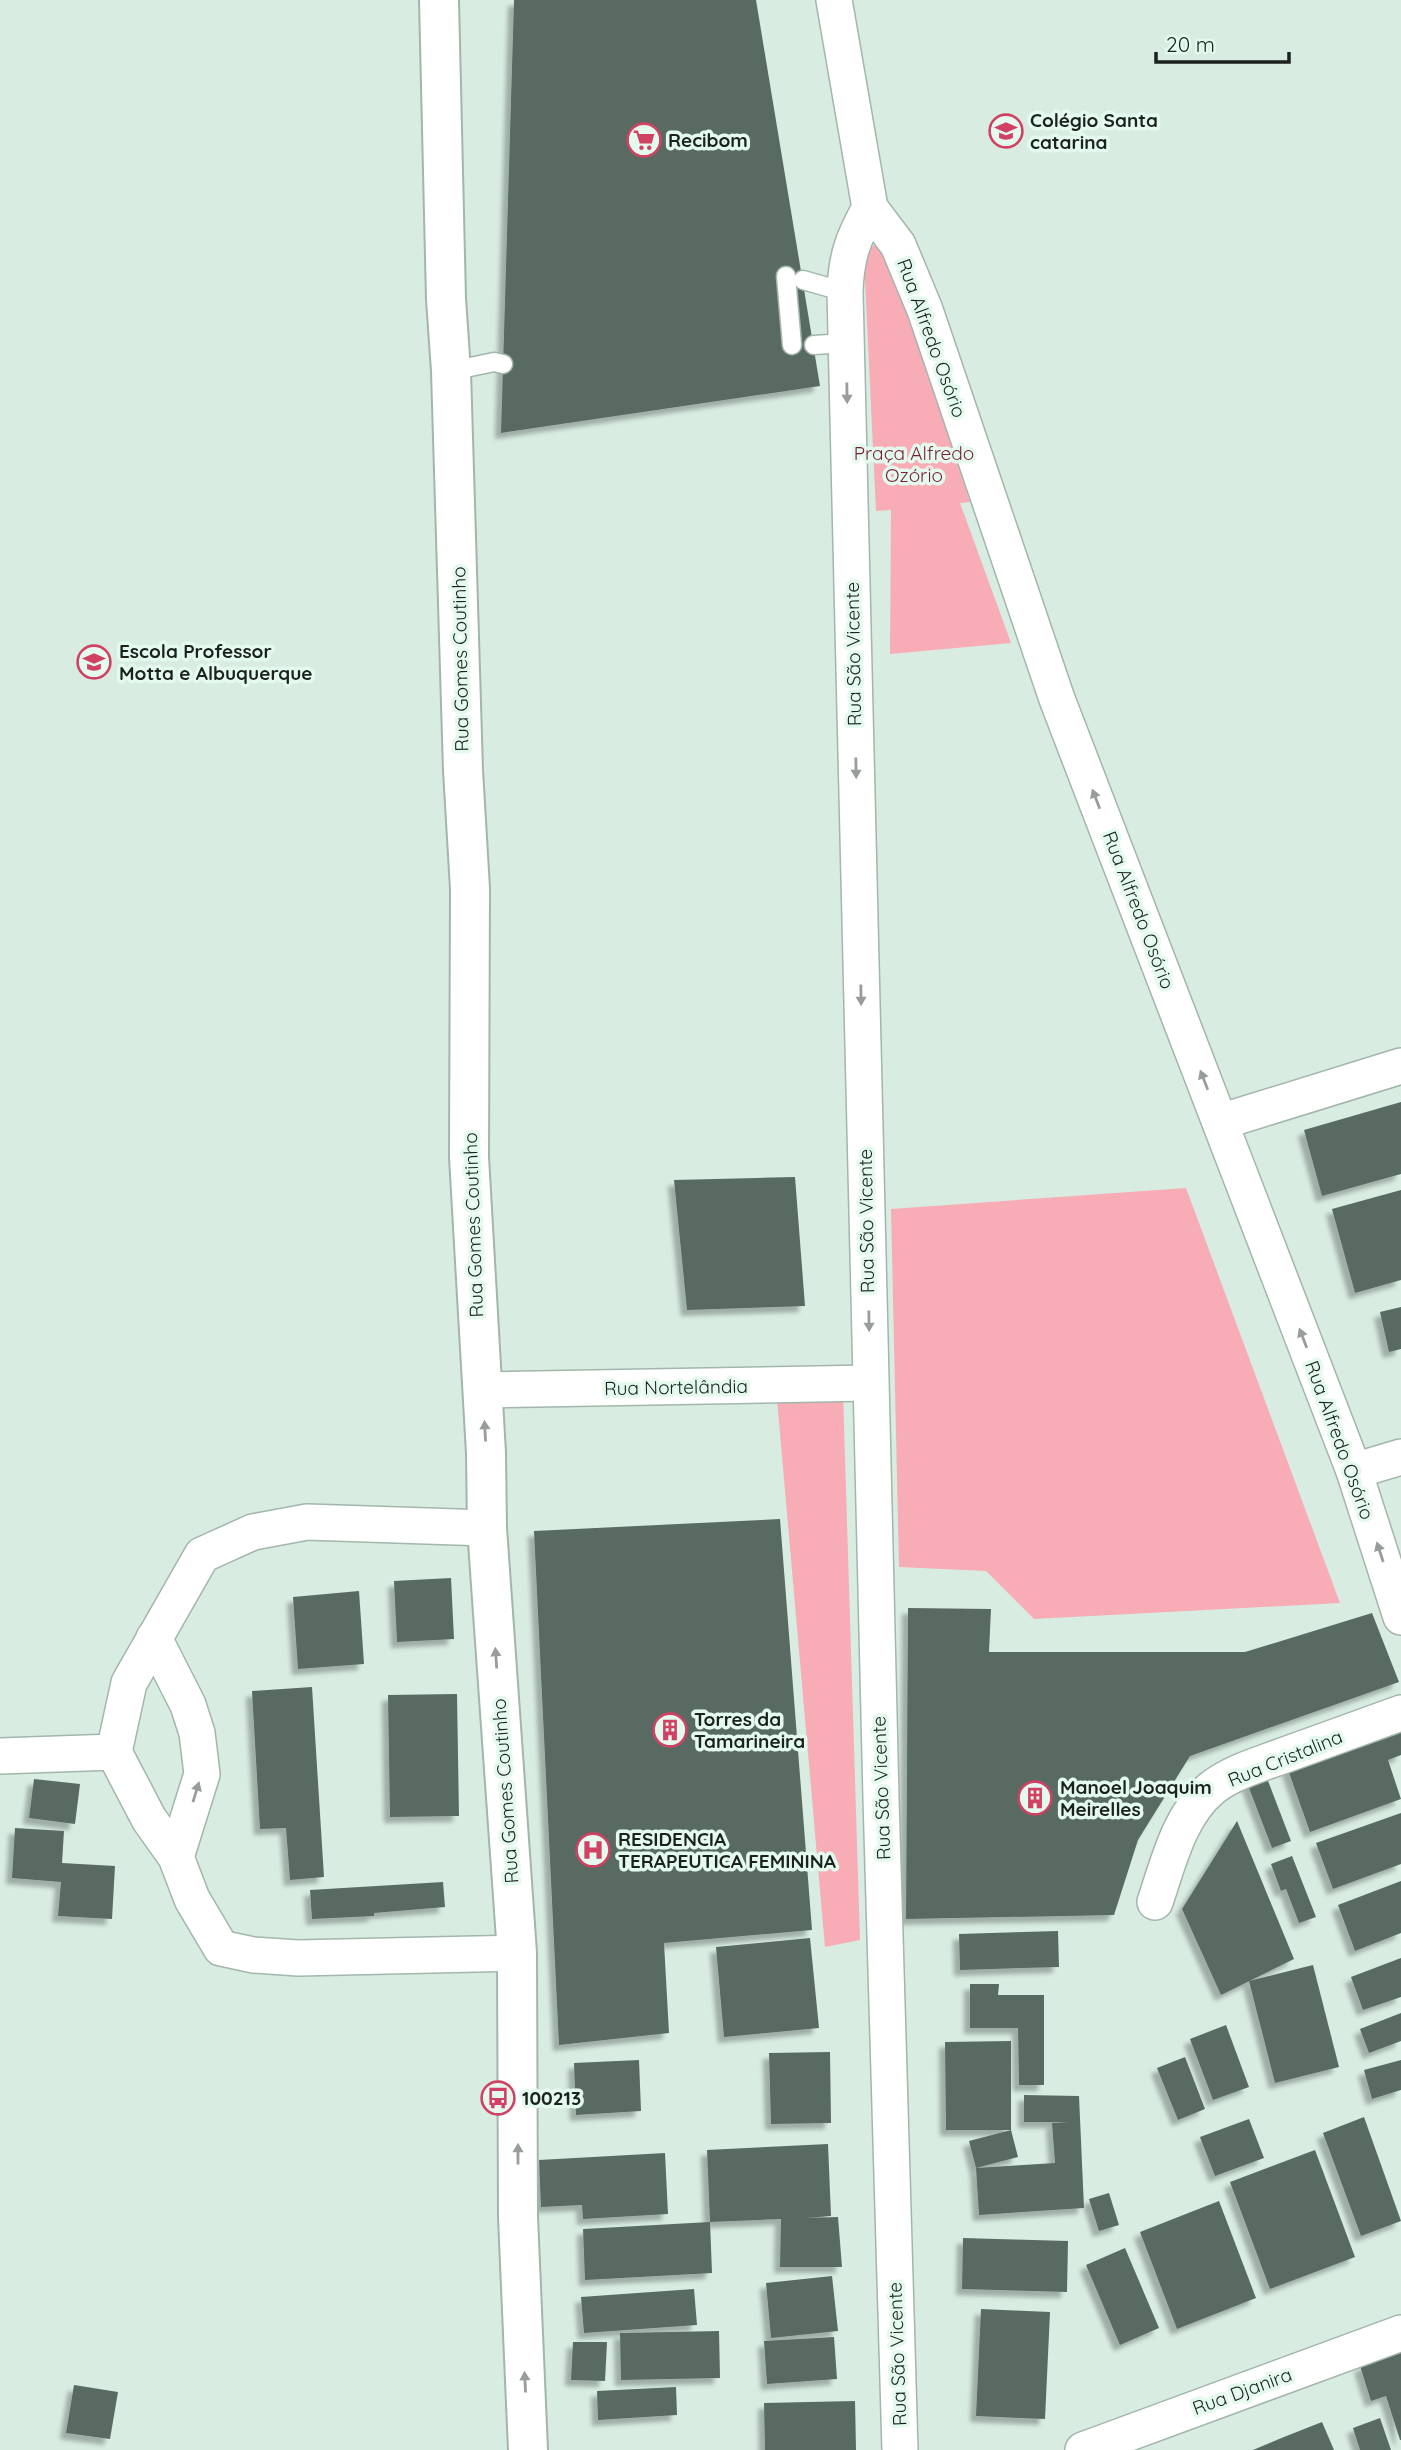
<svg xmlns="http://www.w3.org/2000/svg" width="1401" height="2450" viewBox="0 0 1401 2450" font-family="Quicksand,sans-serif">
  <defs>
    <filter id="shadow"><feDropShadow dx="-6" dy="6" stdDeviation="2" flood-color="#0004"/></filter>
  </defs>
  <rect width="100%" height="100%" fill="#d8ece1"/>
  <g fill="#f7acb6">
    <polygon points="878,244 887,250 970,502 960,503 1011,643 890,654 891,510 876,511 864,259 868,248"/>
    <polygon points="1186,1188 1340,1603 1034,1619 986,1571 899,1567 891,1209"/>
    <polygon points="843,1393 860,1940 825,1947 777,1399"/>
  </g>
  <g fill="#596b62" filter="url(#shadow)">
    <polygon points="514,0 756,0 820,386 501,433"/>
    <polygon points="1401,1102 1401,1174 1322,1196 1304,1130"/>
    <polygon points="795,1177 805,1306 687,1310 674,1180"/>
    <polygon points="1401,1190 1401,1280 1355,1293 1332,1209"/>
    <polygon points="1401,1307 1401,1349 1389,1352 1380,1312"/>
    <polygon points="780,1519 812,1930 664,1943 669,2033 559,2045 534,1531"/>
    <polygon points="451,1578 454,1639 397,1642 394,1581"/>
    <polygon points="359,1591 364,1664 298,1669 293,1597"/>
    <polygon points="908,1608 991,1609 989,1652 1245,1652 1372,1613 1399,1682 1190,1756 1138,1840 1114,1915 906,1919"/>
    <polygon points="312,1687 324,1877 290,1880 286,1828 260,1829 252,1691"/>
    <polygon points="457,1694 459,1816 390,1817 388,1695"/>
    <polygon points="1401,1724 1401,1755 1388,1760 1401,1799 1310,1832 1286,1764"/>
    <polygon points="1265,1773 1291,1841 1272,1848 1246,1780"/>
    <polygon points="34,1779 80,1784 75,1824 29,1818"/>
    <polygon points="1401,1813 1401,1864 1333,1889 1316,1843"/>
    <polygon points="1237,1821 1294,1959 1221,1995 1182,1909"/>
    <polygon points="15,1828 64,1831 62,1863 115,1866 112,1919 58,1916 61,1882 12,1878"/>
    <polygon points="1292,1856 1316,1917 1299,1923 1286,1889 1281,1891 1271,1864"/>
    <polygon points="1401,1881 1401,1933 1355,1951 1338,1905"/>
    <polygon points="443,1882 445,1907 374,1913 374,1916 312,1919 310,1890"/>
    <polygon points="1058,1931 1059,1967 960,1970 959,1934"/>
    <polygon points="810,1938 819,2028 724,2037 716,1947"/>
    <polygon points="1401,1958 1401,1997 1363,2010 1351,1977"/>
    <polygon points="1313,1965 1339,2067 1275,2083 1249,1981"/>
    <polygon points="970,1984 999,1984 998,1995 1044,1995 1044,2085 1019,2085 1018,2028 970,2028"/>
    <polygon points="1401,2013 1401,2041 1369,2053 1360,2029"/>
    <polygon points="1226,2025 1249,2087 1213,2100 1190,2039"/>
    <polygon points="1011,2041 1011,2130 946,2130 945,2042"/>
    <polygon points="830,2052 831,2123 771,2124 769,2053"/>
    <polygon points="1185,2057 1205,2109 1178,2120 1157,2068"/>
    <polygon points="639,2060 641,2111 576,2115 574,2063"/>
    <polygon points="1401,2060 1401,2090 1372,2099 1364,2070"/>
    <polygon points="1024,2095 1079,2096 1084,2208 979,2215 976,2168 969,2141 1011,2130 1018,2157 976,2168 1055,2163 1052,2123 1069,2122 1024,2122"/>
    <polygon points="1364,2117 1401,2221 1361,2236 1323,2133"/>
    <polygon points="1249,2119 1264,2158 1215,2176 1200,2137"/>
    <polygon points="828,2144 831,2216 805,2218 838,2217 842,2267 780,2267 781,2219 710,2222 707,2150"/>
    <polygon points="1315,2150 1355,2257 1270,2289 1230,2182"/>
    <polygon points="665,2153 668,2214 583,2219 582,2205 541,2207 539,2160"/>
    <polygon points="1109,2193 1119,2225 1099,2231 1089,2199"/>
    <polygon points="1219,2201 1256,2298 1177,2329 1140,2232"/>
    <polygon points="710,2222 712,2273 585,2280 583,2229"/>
    <polygon points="963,2238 1068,2241 1067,2292 962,2289"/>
    <polygon points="1125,2248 1159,2328 1120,2345 1086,2265"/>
    <polygon points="832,2276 838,2331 771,2338 766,2283"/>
    <polygon points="694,2289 697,2325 584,2333 581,2297"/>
    <polygon points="981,2309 1050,2312 1045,2419 976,2416"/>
    <polygon points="719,2331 720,2378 621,2380 620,2333"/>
    <polygon points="834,2337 837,2379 767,2384 764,2341"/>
    <polygon points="573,2342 607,2342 605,2381 571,2380"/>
    <polygon points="1401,2353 1401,2440 1400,2440 1386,2396 1371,2401 1360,2366"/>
    <polygon points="74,2385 118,2392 110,2439 66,2433"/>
    <polygon points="676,2387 677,2415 598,2420 597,2391"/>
    <polygon points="855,2401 856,2450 765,2450 764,2403"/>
    <polygon points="1380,2418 1391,2450 1360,2450 1353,2428"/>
    <polygon points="1322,2422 1334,2450 1253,2450 1284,2437"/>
  </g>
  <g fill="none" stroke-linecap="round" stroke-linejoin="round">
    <defs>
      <g id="service">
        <polyline points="786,276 792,345"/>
        <polyline points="803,280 845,292"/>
        <polyline points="814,345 846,343"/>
        <polyline points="451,371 494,362 503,364"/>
      </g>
      <g id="minor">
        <path d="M 834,0 L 870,208 C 853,238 846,257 845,292 L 881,1798 L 900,2450"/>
        <polyline points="870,208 898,245 925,310 1057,699 1354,1471 1401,1617"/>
        <polyline points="1220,1122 1401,1066"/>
        <polyline points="483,1390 870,1383"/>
        <polyline points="1354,1471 1401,1457"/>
        <polyline points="487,1528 307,1522 253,1532 202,1555 129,1683 114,1752 149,1819 176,1857 192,1899 221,1948 253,1955 298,1958 517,1953"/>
        <polyline points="154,1638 188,1705 197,1733 202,1774 176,1857"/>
        <polyline points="0,1756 114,1752"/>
        <path d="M 1155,1902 C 1168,1864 1179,1815 1212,1788 C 1232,1772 1261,1764 1285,1755 C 1324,1741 1362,1727 1401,1713"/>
        <polyline points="1083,2450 1401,2333"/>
      </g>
      <polyline id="tertiary" points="439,0 446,299 451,371 463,770 470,889 469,1157 486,1453 487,1528 517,1953 518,2217 528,2450"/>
    </defs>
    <use href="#service" stroke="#a2b6ab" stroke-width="21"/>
    <use href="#minor" stroke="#a2b6ab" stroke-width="38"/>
    <use href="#tertiary" stroke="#a2b6ab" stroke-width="42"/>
    <use href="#service" stroke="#fff" stroke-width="18"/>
    <use href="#minor" stroke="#fff" stroke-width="35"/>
    <use href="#tertiary" stroke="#fff" stroke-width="38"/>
  </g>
  <defs><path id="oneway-solid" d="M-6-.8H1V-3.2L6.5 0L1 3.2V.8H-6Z" transform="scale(1.75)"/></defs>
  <g fill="#989c9a">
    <use href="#oneway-solid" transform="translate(847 393) rotate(89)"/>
    <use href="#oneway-solid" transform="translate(856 768) rotate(89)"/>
    <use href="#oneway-solid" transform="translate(1096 799) rotate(-111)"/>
    <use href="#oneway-solid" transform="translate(861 995) rotate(89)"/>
    <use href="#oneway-solid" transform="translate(1204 1080) rotate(-111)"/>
    <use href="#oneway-solid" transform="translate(869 1321) rotate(89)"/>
    <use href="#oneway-solid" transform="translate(1303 1338) rotate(-111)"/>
    <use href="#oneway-solid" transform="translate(485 1431) rotate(-93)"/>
    <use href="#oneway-solid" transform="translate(1380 1552) rotate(-108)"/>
    <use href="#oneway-solid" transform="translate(496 1658) rotate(-94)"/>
    <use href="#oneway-solid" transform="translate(196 1792) rotate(-73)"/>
    <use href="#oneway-solid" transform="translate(518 2154) rotate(-90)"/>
    <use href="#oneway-solid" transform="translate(525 2382) rotate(-93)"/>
  </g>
  <defs>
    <symbol id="school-ring" viewBox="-11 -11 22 22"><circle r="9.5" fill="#e5faee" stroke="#d04163" stroke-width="1.5"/><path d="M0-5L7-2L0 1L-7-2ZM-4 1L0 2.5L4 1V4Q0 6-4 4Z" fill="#d04163"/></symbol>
    <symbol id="supermarket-ring" viewBox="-11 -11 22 22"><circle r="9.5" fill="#e5faee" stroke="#d04163" stroke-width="1.5"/><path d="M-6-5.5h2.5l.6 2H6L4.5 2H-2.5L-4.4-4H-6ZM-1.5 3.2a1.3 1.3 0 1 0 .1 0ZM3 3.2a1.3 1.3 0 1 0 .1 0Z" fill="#d04163"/></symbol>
    <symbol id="building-ring" viewBox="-11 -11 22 22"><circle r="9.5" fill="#e5faee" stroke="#d04163" stroke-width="1.5"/><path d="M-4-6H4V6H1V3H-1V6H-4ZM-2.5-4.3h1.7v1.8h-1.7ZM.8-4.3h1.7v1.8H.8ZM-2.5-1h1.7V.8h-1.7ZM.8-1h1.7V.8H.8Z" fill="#d04163"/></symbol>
    <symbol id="hospital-ring" viewBox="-11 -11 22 22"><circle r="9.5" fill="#e5faee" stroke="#d04163" stroke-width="1.5"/><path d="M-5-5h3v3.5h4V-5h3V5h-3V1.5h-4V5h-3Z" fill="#d04163"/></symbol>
    <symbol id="bus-ring" viewBox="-11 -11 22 22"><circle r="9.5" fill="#e5faee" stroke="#d04163" stroke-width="1.5"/><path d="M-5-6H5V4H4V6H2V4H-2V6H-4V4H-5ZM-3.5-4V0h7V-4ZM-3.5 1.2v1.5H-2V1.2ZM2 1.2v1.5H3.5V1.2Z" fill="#d04163"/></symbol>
  </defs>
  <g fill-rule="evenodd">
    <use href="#school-ring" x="987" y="112" width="38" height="38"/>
    <use href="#supermarket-ring" x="625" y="121" width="38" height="38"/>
    <use href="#school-ring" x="75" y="643" width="38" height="38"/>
    <use href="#building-ring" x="651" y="1711" width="38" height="38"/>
    <use href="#building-ring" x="1016" y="1779" width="38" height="38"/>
    <use href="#hospital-ring" x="574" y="1831" width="38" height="38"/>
    <use href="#bus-ring" x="479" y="2079" width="38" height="38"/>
  </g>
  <g text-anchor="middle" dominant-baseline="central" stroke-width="7" stroke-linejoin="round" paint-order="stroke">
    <g font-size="19" font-weight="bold" fill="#1b221e" stroke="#e5faee" text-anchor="start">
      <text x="1030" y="120">Colégio Santa<tspan x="1030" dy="22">catarina</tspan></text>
      <text x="668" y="140">Recibom</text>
      <text x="119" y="651">Escola Professor<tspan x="119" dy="22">Motta e Albuquerque</tspan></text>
      <text x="694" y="1719">Torres da<tspan x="694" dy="22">Tamarineira</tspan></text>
      <text x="1060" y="1787">Manoel Joaquim<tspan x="1060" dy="22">Meirelles</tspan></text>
      <text x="618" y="1839">RESIDENCIA<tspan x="618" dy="22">TERAPEUTICA FEMININA</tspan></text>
      <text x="522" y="2098">100213</text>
    </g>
    <g font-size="19" fill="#1b221e" stroke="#e5faee">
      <text transform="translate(932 338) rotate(70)">Rua Alfredo Osório</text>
      <text transform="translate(853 654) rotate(-91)">Rua São Vicente</text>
      <text transform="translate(460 659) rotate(-91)">Rua Gomes Coutinho</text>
      <text transform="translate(1139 910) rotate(69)">Rua Alfredo Osório</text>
      <text transform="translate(866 1221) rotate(-91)">Rua São Vicente</text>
      <text transform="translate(473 1225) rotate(-92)">Rua Gomes Coutinho</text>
      <text transform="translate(676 1387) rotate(-1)">Rua Nortelândia</text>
      <text transform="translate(1340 1440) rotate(70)">Rua Alfredo Osório</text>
      <text transform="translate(1285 1758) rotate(-22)">Rua Cristalina</text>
      <text transform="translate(881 1788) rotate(-92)">Rua São Vicente</text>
      <text transform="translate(505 1791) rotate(-94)">Rua Gomes Coutinho</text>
      <text transform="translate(897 2354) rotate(-92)">Rua São Vicente</text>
      <text transform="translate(1242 2391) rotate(-20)">Rua Djanira</text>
    </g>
    <g font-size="19" fill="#761e34" stroke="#e5faee">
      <text x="914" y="453">Praça Alfredo<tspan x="914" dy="22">Ozório</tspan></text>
    </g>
  </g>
  <path d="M1156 52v10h133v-10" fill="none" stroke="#1b221e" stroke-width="3.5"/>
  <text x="1166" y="52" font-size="21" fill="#1b221e" stroke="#e5faee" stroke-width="5" paint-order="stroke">20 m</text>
</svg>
